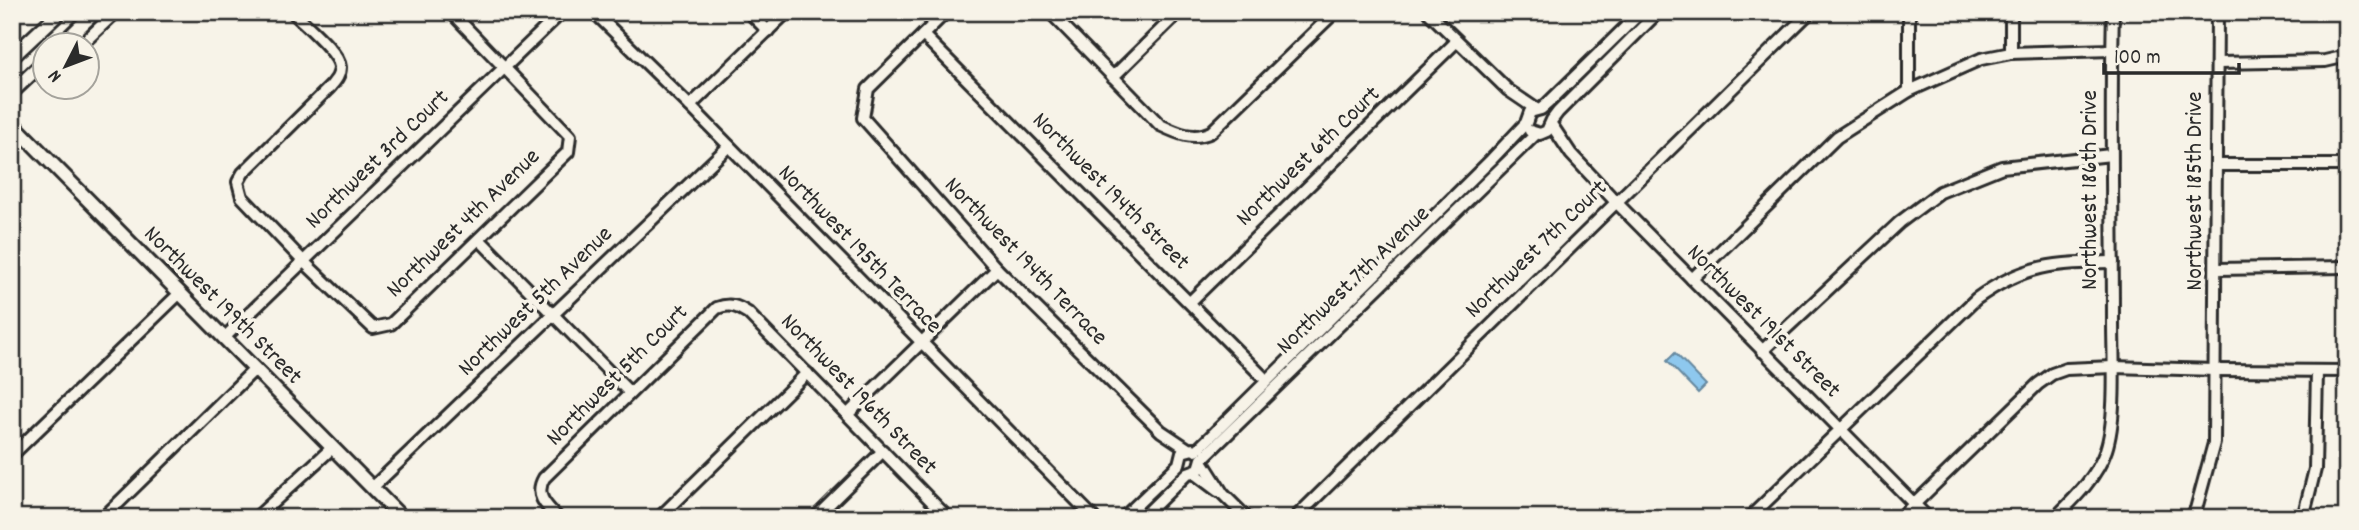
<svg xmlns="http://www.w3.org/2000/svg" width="2359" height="530" viewBox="0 0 2359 530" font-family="Dekko,sans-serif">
  <rect width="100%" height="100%" fill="#f7f3e8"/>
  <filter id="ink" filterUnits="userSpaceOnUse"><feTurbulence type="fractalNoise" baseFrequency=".0143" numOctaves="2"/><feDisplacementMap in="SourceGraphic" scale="14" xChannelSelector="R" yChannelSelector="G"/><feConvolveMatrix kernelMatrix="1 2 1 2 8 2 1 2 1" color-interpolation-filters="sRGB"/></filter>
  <g filter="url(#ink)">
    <polygon fill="#8ec8ee" stroke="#6689a0" stroke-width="2" points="1675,353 1706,385 1698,393 1667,361"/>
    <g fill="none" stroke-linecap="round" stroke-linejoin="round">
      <defs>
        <g id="minor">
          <path d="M 293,12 C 304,24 339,52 340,67 C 340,76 335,81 330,87 L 243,173 L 238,182 L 242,197 L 303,261 L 373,328 L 391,324 L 568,152 L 570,136 L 451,12"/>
          <polyline points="594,12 690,106 1094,518"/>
          <polyline points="749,12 768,31"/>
          <polyline points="946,12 868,89 863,118 997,269 1161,431 1188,449"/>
          <path d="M 1050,12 L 1160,125 C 1177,133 1193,141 1211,132 L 1335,12"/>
          <polyline points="1428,12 1508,90 1536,109"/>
          <polyline points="923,35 1266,380"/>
          <polyline points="80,46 116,12"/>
          <polyline points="2011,53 2011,12"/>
          <polyline points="2218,63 2325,61 2347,56"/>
          <polyline points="1113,77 1179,12"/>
          <polyline points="1909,91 1909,12"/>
          <polyline points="690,106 787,12"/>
          <polyline points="1551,124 1571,154 1616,202 1928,518"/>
          <polyline points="1530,131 1540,134 1547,131 1552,120 1558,112 1658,12"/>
          <polyline points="2216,165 2347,165"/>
          <polyline points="479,239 630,393"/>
          <polyline points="2217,269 2347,267"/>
          <polyline points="1692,279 1837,137 1909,91 1981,59 2011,53 2112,50"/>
          <polyline points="1190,302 1457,41"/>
          <polyline points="224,338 562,12"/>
          <polyline points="1762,351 1900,222 1940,192 2002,167 2111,155"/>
          <polyline points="848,414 997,269"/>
          <polyline points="1196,451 1491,160 1526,123 1530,112 1541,109 1548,103 1641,12"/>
          <polyline points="12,455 180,293"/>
          <polyline points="1202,461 1223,494 1247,518"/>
          <polyline points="1194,473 1218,491"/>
          <polyline points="372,488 729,146"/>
          <polyline points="103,518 255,369"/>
          <polyline points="256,518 332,448"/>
          <path d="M 558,518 C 546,506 534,495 544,478 L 717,308 C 730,303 737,306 748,313 L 948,518"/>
          <polyline points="659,518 807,373"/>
          <polyline points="815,518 883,451"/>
          <polyline points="1123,518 1179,464 1182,452 1193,449"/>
          <polyline points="1142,518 1188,473 1199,469 1202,459 1536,134"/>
          <polyline points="1295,518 1810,12"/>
          <path d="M 1749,518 L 1976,299 C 2024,264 2055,263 2113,262"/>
          <polyline points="1900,518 2038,384 2052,374 2066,369 2113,367 2215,370 2347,371"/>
          <path d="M 2055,518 C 2074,499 2097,477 2106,450 C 2117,417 2113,359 2113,322 C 2113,219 2110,116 2113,12"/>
          <polyline points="2191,518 2196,509 2214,443 2217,12"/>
          <polyline points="2303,518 2315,469 2317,371"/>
        </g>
        <g id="major">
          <polyline points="60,46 95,12"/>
          <polyline points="12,57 60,12"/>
          <polyline points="12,92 46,60"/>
          <polyline points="12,123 402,518"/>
        </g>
      </defs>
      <use href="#minor" stroke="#2b2b2b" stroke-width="16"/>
      <use href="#major" stroke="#2b2b2b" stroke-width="18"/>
      <use href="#minor" stroke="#f7f3e8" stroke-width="10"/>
      <use href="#major" stroke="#f7f3e8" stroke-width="12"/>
    </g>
  </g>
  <g text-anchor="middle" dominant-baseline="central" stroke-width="7" stroke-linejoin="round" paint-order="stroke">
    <g font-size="24" fill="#2b2b2b" stroke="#f7f3e8">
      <text transform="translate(1309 157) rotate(-44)">Northwest 6th Court</text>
      <text transform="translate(378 160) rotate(-44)">Northwest 3rd Court</text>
      <text transform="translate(2091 190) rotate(-90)">Northwest 186th Drive</text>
      <text transform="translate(2196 191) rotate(-90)">Northwest 185th Drive</text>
      <text transform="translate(1110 192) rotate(45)">Northwest 194th Street</text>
      <text transform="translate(464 224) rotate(-44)">Northwest 4th Avenue</text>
      <text transform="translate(859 250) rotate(46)">Northwest 195th Terrace</text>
      <text transform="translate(1537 250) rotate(-44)">Northwest 7th Court</text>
      <text transform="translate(1025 262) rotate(46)">Northwest 194th Terrace</text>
      <text transform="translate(1354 281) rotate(-44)">Northwest 7th Avenue</text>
      <text transform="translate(536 302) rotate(-44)">Northwest 5th Avenue</text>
      <text transform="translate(222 306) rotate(45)">Northwest 199th Street</text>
      <text transform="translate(1763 322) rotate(45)">Northwest 191st Street</text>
      <text transform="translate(618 376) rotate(-45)">Northwest 5th Court</text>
      <text transform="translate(858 395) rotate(46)">Northwest 196th Street</text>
    </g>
  </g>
  <rect width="2359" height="530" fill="none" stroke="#f7f3e8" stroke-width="42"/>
  <rect x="21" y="21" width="2317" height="488" fill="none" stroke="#2b2b2b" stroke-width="2.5" filter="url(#ink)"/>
  <g transform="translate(66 66) rotate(228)"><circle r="33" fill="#f7f3e8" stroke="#a5a39c" stroke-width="2"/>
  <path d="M0-5L12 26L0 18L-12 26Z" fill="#2b2b2b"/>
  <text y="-10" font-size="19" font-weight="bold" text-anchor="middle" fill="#2b2b2b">N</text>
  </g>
  <path d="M2104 63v10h135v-10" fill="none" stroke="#2b2b2b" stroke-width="3.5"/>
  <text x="2114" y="63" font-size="21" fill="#2b2b2b" stroke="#f7f3e8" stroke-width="5" paint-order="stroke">100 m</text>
</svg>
